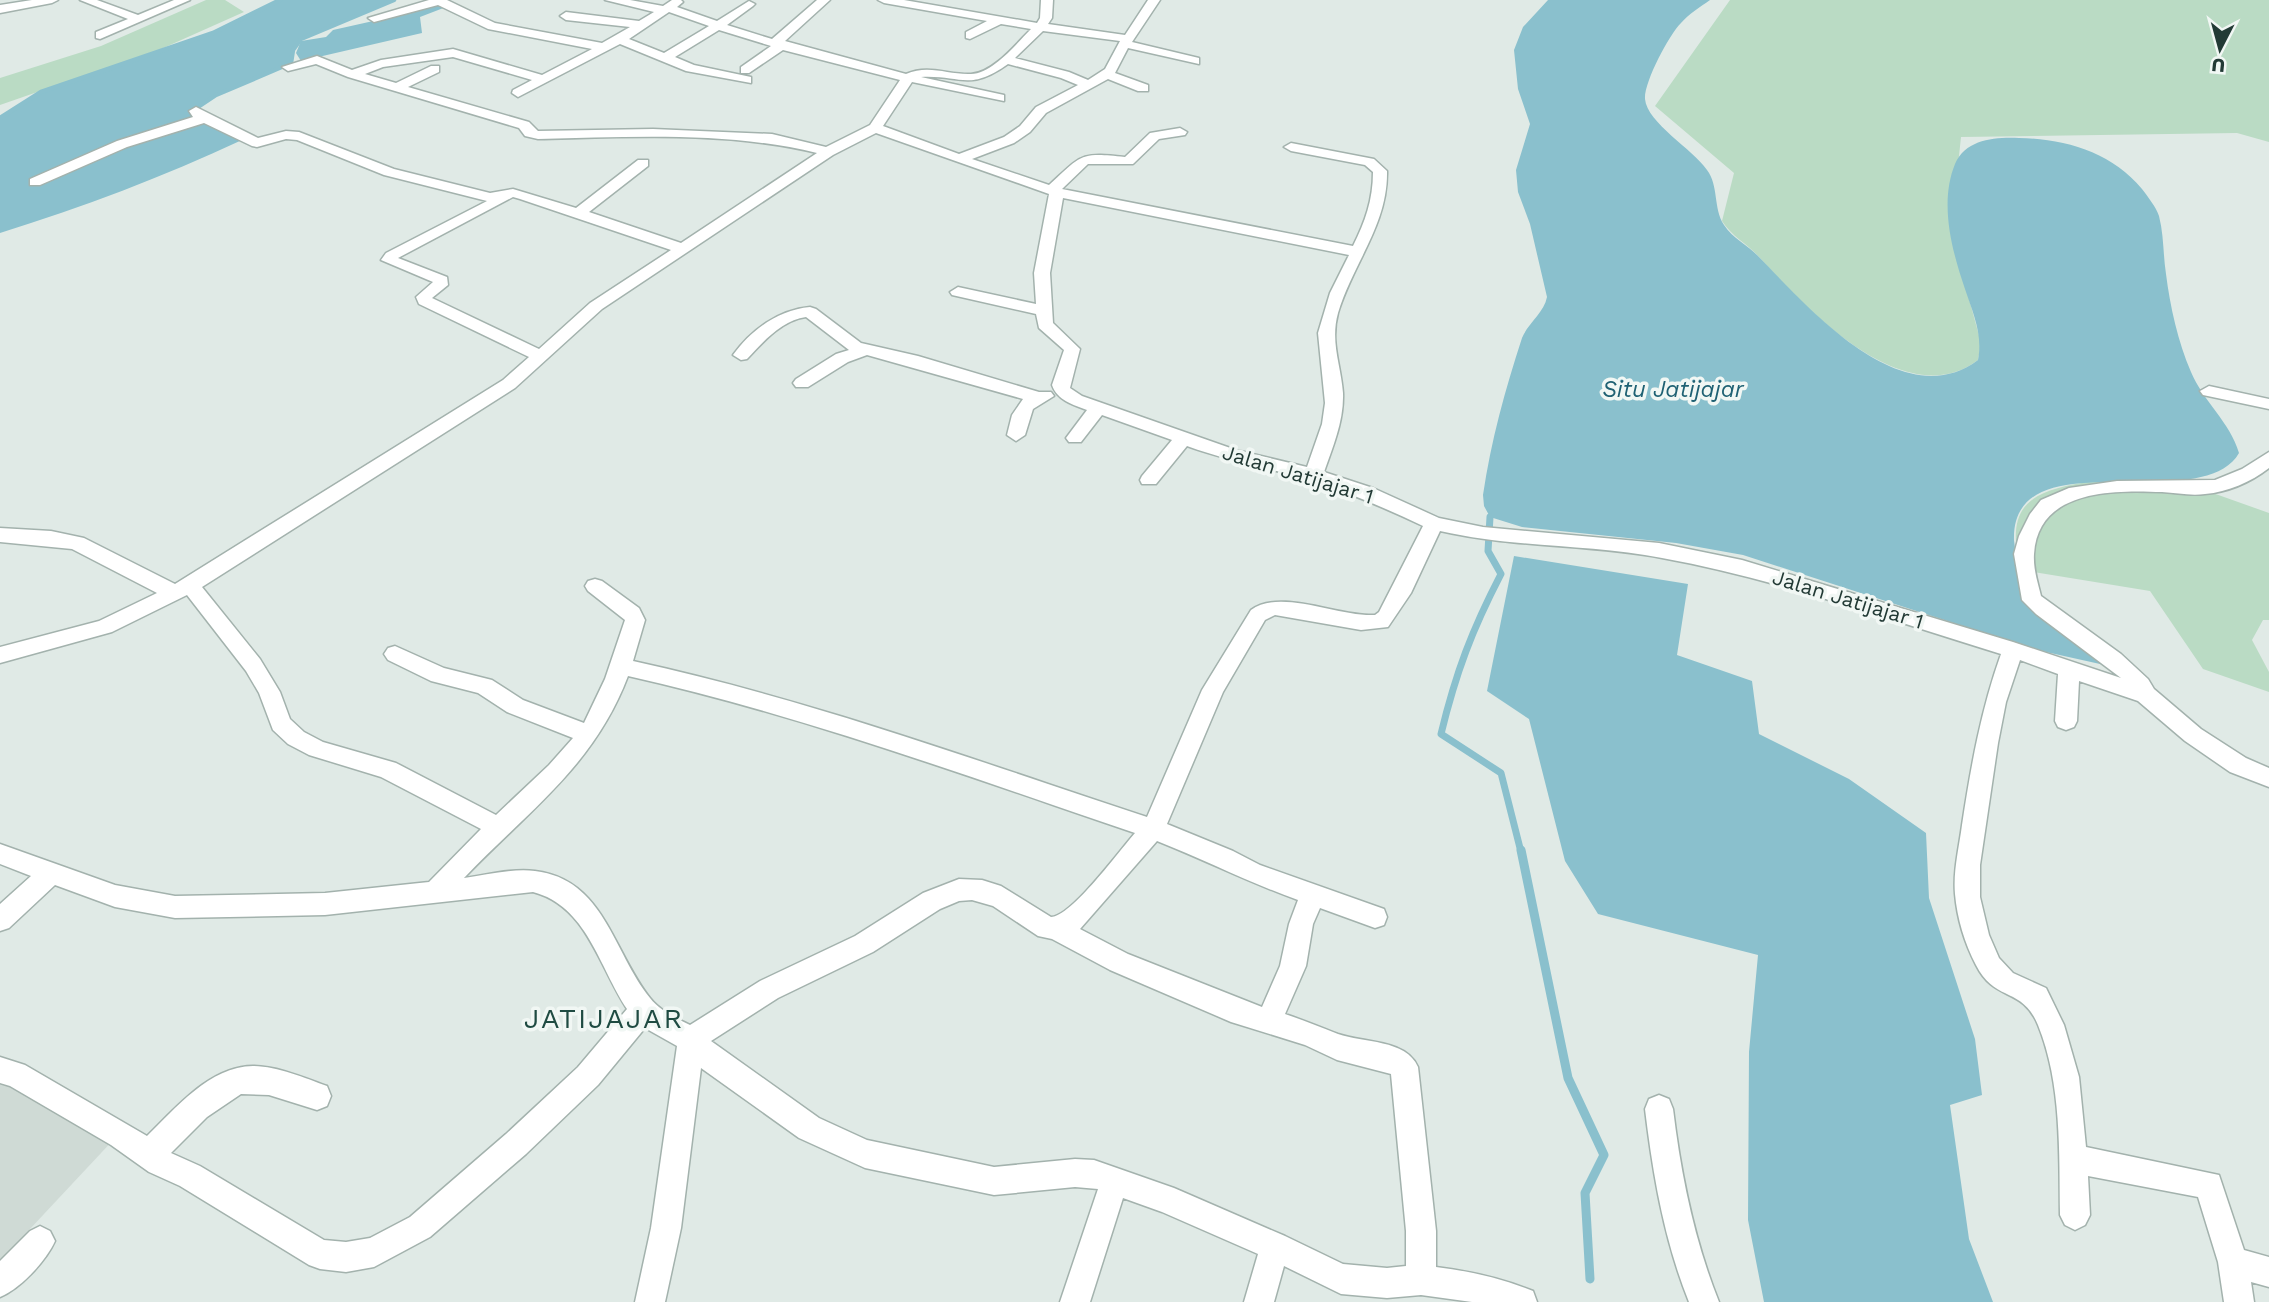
<svg xmlns="http://www.w3.org/2000/svg" width="2269" height="1302" viewBox="0 0 2269 1302" font-family="'Work Sans',sans-serif">
  <rect width="100%" height="100%" fill="#e0eae6"/>
  <polygon fill="#cfdad5" points="0,1080 116,1137 0,1261"/>
  <g fill="#badbc4">
    <polygon points="206,0 225,0 244,12 161,49 0,105 0,78 101,46"/>
    <path d="M 1730,0 L 2269,0 L 2269,142 L 2237,133 L 1961,137 L 1951,232 L 1981,343 L 1978,360 C 1905,415 1806,309 1760,258 C 1748,244 1732,237 1722,221 L 1734,173 L 1655,106 Z"/>
    <path d="M 2094,481 L 2179,481 L 2269,513 L 2269,620 L 2263,620 L 2252,640 L 2269,672 L 2269,692 L 2203,669 L 2150,591 L 2021,570 C 2003,502 2033,490 2094,481 Z"/>
  </g>
  <g fill="#8ac0cd">
    <path d="M 280,0 L 394,0 L 301,39 L 293,50 L 291,63 L 216,95 L 190,112 L 242,140 C 163,177 83,207 0,233 L 0,118 L 41,92 L 213,33 Z"/>
    <path d="M 1548,0 L 1710,0 C 1700,7 1689,14 1681,23 C 1669,35 1644,82 1645,99 C 1647,123 1693,149 1707,170 C 1719,186 1713,208 1724,225 C 1733,239 1748,245 1759,257 C 1807,306 1902,417 1978,360 C 1983,335 1973,313 1965,289 C 1952,251 1939,203 1955,164 C 1966,139 1995,137 2019,138 C 2066,139 2111,152 2142,189 C 2148,197 2156,207 2159,216 C 2164,235 2163,255 2166,274 C 2170,306 2178,342 2191,372 C 2203,401 2230,422 2239,453 C 2202,518 2011,436 2014,540 C 2015,549 2019,578 2024,586 C 2027,593 2037,599 2043,605 C 2065,625 2087,646 2109,666 L 2037,650 L 1743,555 L 1676,543 L 1522,527 L 1490,517 L 1484,506 L 1483,495 C 1491,441 1505,390 1522,338 C 1528,323 1544,313 1547,297 L 1530,224 L 1518,192 L 1516,170 L 1530,124 L 1518,89 L 1514,50 L 1523,27 Z"/>
    <polygon points="437,3 446,7 420,17 422,33 301,61 296,53 301,41 326,37 333,30 409,13"/>
    <polygon points="1514,556 1688,584 1677,655 1752,681 1759,734 1849,779 1926,833 1929,898 1975,1039 1982,1095 1950,1105 1969,1239 1993,1302 1764,1302 1748,1220 1749,1052 1758,955 1598,914 1565,861 1529,719 1487,691"/>
  </g>
  <g fill="none" stroke-linecap="round" stroke-linejoin="round">
    <g stroke="#8ac0cd" stroke-width="4.5">
      <polyline points="192,111 216,95 291,63 293,50 301,39 394,0"/>
      <polyline points="0,118 41,92 213,33 280,0"/>
    </g>
    <path stroke="#8ac0cd" stroke-width="7" d="M 1490,517 L 1488,551 L 1501,574 C 1472,630 1456,672 1441,734 L 1501,773 L 1521,852"/>
    <polyline stroke="#8ac0cd" stroke-width="9" points="1521,850 1568,1078 1604,1155 1585,1193 1590,1279"/>
    <defs>
      <g id="minor">
        <polygon points="32,0 58,0 52,3 0,13 0,5"/>
        <polygon points="80,0 97,0 138,15 174,0 190,0 100,39 96,38 96,32 128,19"/>
        <path d="M 429,0 L 447,0 L 495,23 L 602,43 L 630,27 L 566,20 L 560,16 L 566,12 L 639,21 L 654,12 L 605,0 L 630,0 L 663,6 L 672,0 L 681,0 L 683,2 L 677,7 L 717,21 L 749,1 L 755,4 L 753,6 L 727,25 L 772,39 L 817,0 L 830,0 L 785,41 L 906,74 C 929,64 948,75 971,74 C 993,73 1016,44 1031,29 L 1001,24 L 970,39 L 966,38 L 966,32 L 987,21 L 884,3 L 878,0 L 904,0 L 1037,23 L 1040,18 L 1041,0 L 1053,0 L 1052,18 L 1048,24 L 1125,35 L 1148,0 L 1160,0 L 1132,42 L 1199,58 L 1199,64 L 1128,48 L 1115,73 L 1148,85 L 1148,91 L 1138,91 L 1108,79 L 1046,113 L 1030,132 L 1014,143 L 972,159 L 1049,185 C 1082,155 1079,152 1125,157 L 1150,133 L 1180,128 L 1187,132 L 1185,135 L 1159,139 L 1133,164 L 1088,164 L 1062,189 L 1353,246 C 1365,222 1373,200 1373,172 L 1365,165 L 1291,151 L 1284,147 L 1291,143 L 1374,159 L 1387,171 C 1388,225 1353,263 1338,313 C 1330,342 1341,365 1343,393 C 1344,421 1333,446 1324,472 L 1373,488 L 1439,518 L 1483,527 L 1659,543 L 1742,560 L 2013,642 L 2121,678 L 2036,614 L 2022,600 L 2014,554 L 2019,536 L 2030,514 L 2041,500 L 2069,488 L 2117,481 L 2215,480 L 2242,469 L 2269,452 L 2269,468 C 2251,482 2228,492 2205,494 C 2191,496 2177,493 2162,492 C 2114,490 2038,489 2034,554 C 2033,569 2038,583 2041,596 L 2121,654 L 2148,679 L 2154,689 L 2201,729 L 2246,758 L 2269,768 L 2269,787 L 2230,772 L 2185,741 L 2138,701 L 2079,681 L 2077,721 L 2074,727 L 2066,730 L 2058,727 L 2055,721 L 2058,674 L 2020,660 L 2006,702 L 1998,743 L 1980,865 L 1980,897 L 1989,935 L 1999,958 L 2013,973 L 2046,988 L 2064,1025 L 2079,1077 L 2086,1147 L 2219,1175 L 2244,1250 L 2269,1257 L 2269,1287 L 2251,1282 L 2254,1302 L 2224,1302 L 2218,1262 L 2198,1197 L 2088,1176 L 2090,1215 L 2085,1225 L 2075,1230 L 2065,1225 L 2060,1215 C 2059,1153 2062,1084 2038,1025 C 2022,986 1995,1003 1976,965 C 1965,944 1957,918 1955,894 C 1953,871 1959,848 1962,825 C 1971,766 1981,710 2001,654 C 1889,620 1778,579 1662,558 C 1589,544 1514,548 1440,531 L 1411,593 L 1388,627 L 1361,630 L 1275,615 L 1265,620 L 1223,692 L 1167,824 L 1233,851 L 1260,865 L 1384,909 L 1387,917 L 1384,925 L 1375,928 L 1320,908 L 1313,924 L 1306,966 L 1285,1014 C 1303,1020 1320,1027 1338,1034 C 1363,1043 1406,1039 1418,1067 L 1436,1231 L 1436,1267 C 1469,1271 1501,1278 1533,1291 L 1537,1302 L 1472,1302 L 1421,1295 L 1387,1298 L 1341,1294 L 1284,1266 L 1274,1302 L 1244,1302 L 1258,1254 L 1162,1212 L 1123,1198 L 1090,1302 L 1060,1302 L 1098,1189 L 1075,1187 L 994,1195 L 865,1168 L 799,1138 L 701,1068 L 681,1228 L 665,1302 L 635,1302 L 651,1228 L 677,1046 L 645,1028 L 598,1085 L 526,1154 L 430,1237 L 374,1267 L 346,1272 L 320,1269 L 309,1265 L 180,1186 L 149,1172 L 111,1145 L 10,1086 L 0,1083 L 0,1057 L 25,1065 L 147,1136 C 175,1109 210,1066 253,1066 C 277,1066 305,1078 327,1086 L 331,1096 L 327,1106 L 317,1110 L 269,1095 L 241,1094 L 207,1117 L 171,1153 L 200,1166 L 324,1240 L 346,1242 L 370,1238 L 410,1217 L 506,1134 L 578,1067 L 627,1009 C 599,967 587,906 533,892 L 325,915 L 175,918 L 115,907 L 55,885 L 9,928 L 0,931 L 0,904 L 31,876 L 0,864 L 0,844 L 115,885 L 175,896 L 325,893 L 429,882 L 481,829 L 381,777 L 309,755 L 288,744 L 273,730 L 259,693 L 246,671 L 187,595 L 112,632 L 0,663 L 0,647 L 99,621 L 157,593 L 72,549 L 0,542 L 0,528 L 51,531 L 84,538 L 175,584 L 503,380 L 529,357 L 419,304 L 416,297 L 433,282 L 381,260 L 386,253 L 487,201 L 384,175 L 297,140 L 286,139 L 257,147 L 252,146 L 204,123 L 127,147 L 40,185 L 30,185 L 30,179 L 117,141 L 193,117 L 189,111 L 196,107 L 258,138 L 286,131 L 299,132 L 394,169 L 490,193 L 513,189 L 576,208 L 638,160 L 648,160 L 648,166 L 589,212 L 681,243 L 817,153 C 727,131 630,137 538,139 L 525,136 L 519,128 L 348,77 L 316,64 L 288,71 L 282,67 L 317,56 L 352,70 L 381,60 L 453,49 L 542,75 L 592,49 L 488,29 L 438,5 L 374,22 L 368,18 ZM 669,12 L 709,26 L 664,53 L 629,39 ZM 719,30 L 771,46 L 741,67 L 741,73 L 749,73 L 783,50 L 900,80 L 870,125 L 826,147 L 772,134 L 653,129 L 538,131 L 529,122 L 408,87 L 439,72 L 439,66 L 431,66 L 396,83 L 365,74 L 383,67 L 453,57 L 532,80 L 513,90 L 512,93 L 518,97 L 620,44 L 686,71 L 751,83 L 751,77 L 694,65 L 675,57 ZM 1043,31 L 1120,41 L 1105,69 L 1088,80 L 1069,72 L 1015,58 ZM 1008,64 L 1061,78 L 1078,85 L 1036,107 L 1020,126 L 1004,137 L 959,154 L 883,126 L 912,82 L 1004,101 L 1004,95 L 921,77 C 961,75 969,92 1008,64 ZM 876,133 L 1049,194 L 1034,273 L 1036,304 L 958,287 L 950,292 L 952,295 L 1036,314 L 1039,328 L 1064,350 L 1052,385 C 1057,400 1073,405 1087,410 L 1066,438 L 1069,442 L 1081,442 L 1102,415 L 1172,440 L 1142,476 L 1140,480 L 1142,484 L 1156,484 L 1187,446 C 1228,461 1271,468 1312,481 C 1351,493 1387,509 1423,526 L 1379,612 L 1375,615 C 1339,617 1280,588 1251,610 L 1202,690 L 1147,817 C 977,761 808,699 633,661 L 645,620 L 639,608 L 602,581 L 595,579 L 588,581 L 585,586 L 588,591 L 625,620 L 605,679 L 584,723 L 523,700 L 492,680 L 444,668 L 395,646 L 388,648 L 384,654 L 388,660 L 431,681 L 478,693 L 507,712 L 573,738 L 549,765 L 496,815 L 396,763 L 323,742 L 304,732 L 290,719 L 280,692 L 260,659 L 202,587 L 515,388 L 602,309 L 833,155 ZM 513,197 L 520,199 L 671,250 L 590,303 L 539,349 L 432,298 L 448,285 L 447,277 L 398,258 ZM 1063,198 L 1349,255 L 1330,293 L 1318,333 L 1325,403 L 1322,424 L 1307,467 L 1236,450 L 1082,396 L 1070,388 L 1080,349 L 1053,323 L 1050,273 ZM 628,676 C 801,715 967,776 1135,833 C 1120,850 1071,917 1051,917 L 1001,886 L 982,880 L 959,879 L 923,893 L 855,936 L 760,981 L 690,1025 C 676,1018 660,1011 650,998 C 613,952 604,879 535,871 C 513,868 486,875 464,878 C 528,811 594,766 628,676 ZM 1157,841 C 1205,860 1250,883 1298,900 L 1289,924 L 1280,966 L 1262,1007 L 1128,954 L 1080,929 ZM 972,900 L 993,906 L 1038,936 L 1052,939 L 1110,970 L 1231,1022 L 1305,1045 L 1337,1060 L 1391,1074 L 1406,1231 L 1406,1266 L 1387,1268 L 1343,1264 L 1285,1236 L 1174,1188 L 1094,1160 L 1075,1159 L 994,1167 L 867,1140 L 819,1118 L 711,1041 L 778,998 L 873,952 L 940,909 L 959,901 Z"/>
        <path d="M 810,307 L 816,309 L 861,343 L 918,356 L 1039,392 L 1051,392 L 1054,396 L 1033,409 L 1025,435 L 1016,441 L 1007,435 L 1012,415 L 1023,399 L 867,355 L 848,362 L 808,387 L 796,387 L 793,383 L 796,379 L 836,354 L 849,350 L 806,317 C 782,320 763,342 747,359 L 741,360 L 733,355 C 751,330 778,310 810,307 Z"/>
        <polygon points="2209,386 2269,399 2269,409 2203,395 2200,391"/>
        <path d="M 1659,1095 L 1669,1099 L 1673,1109 C 1681,1175 1694,1240 1719,1302 L 1689,1302 C 1664,1240 1653,1175 1645,1109 L 1649,1099 Z"/>
        <path d="M 40,1226 L 50,1231 L 55,1241 C 46,1261 20,1289 0,1297 L 0,1261 L 30,1231 Z"/>
      </g>
    </defs>
    <use href="#minor" stroke="#a3b2ad" stroke-width="3"/>
    <use href="#minor" fill="#fff" fill-rule="evenodd"/>
  </g>
  <g text-anchor="middle" dominant-baseline="central" stroke-width="7" stroke-linejoin="round" paint-order="stroke">
    <g font-size="21" fill="#223a35" stroke="#f1f7f4">
      <text transform="translate(1298 474) rotate(17)">Jalan Jatijajar 1</text>
      <text transform="translate(1848 599) rotate(17)">Jalan Jatijajar 1</text>
    </g>
    <g font-size="23" font-style="italic" fill="#1f6173" stroke="#f1f7f4">
      <text x="1673" y="389">Situ Jatijajar</text>
    </g>
    <g font-size="28" letter-spacing="2" fill="#1f4b42" stroke="#f1f7f4">
      <text x="604" y="1018">JATIJAJAR</text>
    </g>
  </g>
  <g transform="translate(2220 49) rotate(186)" stroke="#f1f7f4" stroke-width="5" paint-order="stroke">
  <path d="M0-5L12 26L0 18L-12 26Z" fill="#223a35"/>
  <text y="-10" font-size="19" font-weight="bold" text-anchor="middle" fill="#223a35">U</text>
  </g>
</svg>
